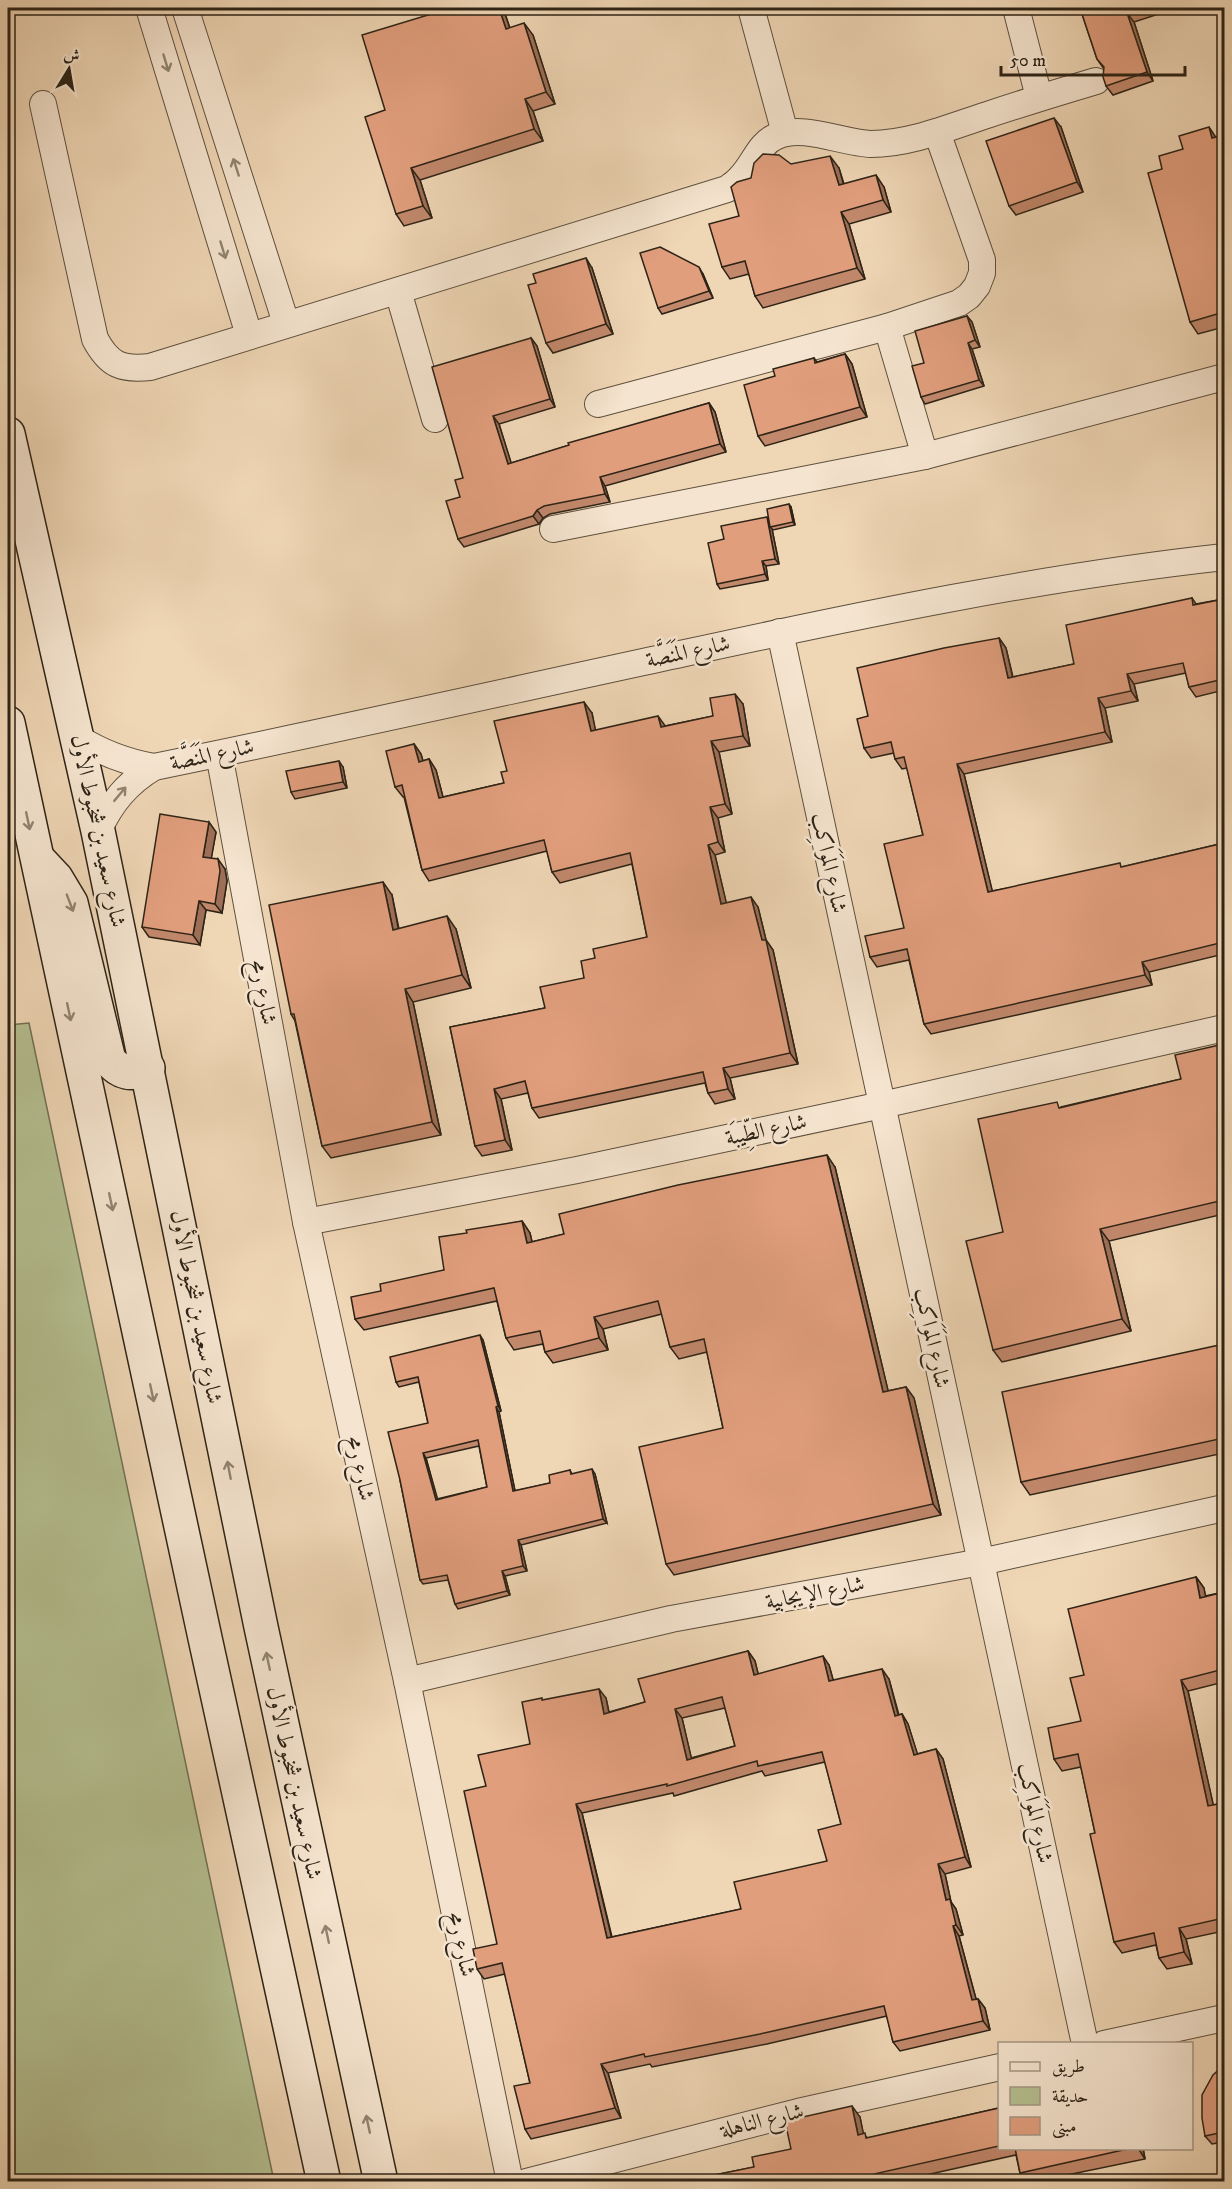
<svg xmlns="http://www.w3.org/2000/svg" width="1232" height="2189" viewBox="0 0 1232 2189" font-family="'IM FELL DW Pica',Amiri,serif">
  <rect width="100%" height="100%" fill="#efd6b5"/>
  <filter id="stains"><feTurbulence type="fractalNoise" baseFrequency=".00333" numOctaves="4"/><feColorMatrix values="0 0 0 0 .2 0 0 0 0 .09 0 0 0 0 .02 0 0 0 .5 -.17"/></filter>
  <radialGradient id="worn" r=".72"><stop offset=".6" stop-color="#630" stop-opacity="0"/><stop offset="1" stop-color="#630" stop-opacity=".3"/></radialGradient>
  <polygon fill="#b4bf91" stroke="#707154" stroke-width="1.5" points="29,1023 274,2181 8,2181 8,1025"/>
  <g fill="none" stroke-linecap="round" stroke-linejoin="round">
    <defs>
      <g id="street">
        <polyline points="149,8 249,335"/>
        <polyline points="185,8 286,323"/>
        <polyline points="751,8 785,133"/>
        <polyline points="1016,8 1039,97"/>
        <path d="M 43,104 L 95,339 C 109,365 121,370 150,367 C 342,306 535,249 727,189 C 732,185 737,182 741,177 C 754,164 759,143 777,136 C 803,124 842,143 871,144 C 910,144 950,127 987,115 C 1023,103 1059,92 1096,81"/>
        <polyline points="398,291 435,419"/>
        <polyline points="887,327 925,456"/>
        <polyline points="598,404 887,327 959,303 969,296 977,286 982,273 982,260 937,132"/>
        <polyline points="553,529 925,456 1224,377"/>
        <polyline points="780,632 1085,2044"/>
        <path d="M 78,738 C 102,753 126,762 154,767"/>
        <polyline points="219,754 306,1222 407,1681 510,2182"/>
        <path d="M 98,831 C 111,803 127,783 154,767 C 331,731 508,691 685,653 C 864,614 1042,577 1224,557"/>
        <polyline points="306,1222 577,1170 882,1105 1224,1028"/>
        <polyline points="407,1681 671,1619 981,1562 1224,1508"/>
        <polyline points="1104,2044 1224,2018"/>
        <polyline points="526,2182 798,2112 1000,2067"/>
      </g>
      <g id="secondary">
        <polyline points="8,434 98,831 261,1627 381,2182"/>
        <polyline points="8,723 205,1638 324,2182"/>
        <path d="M 41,862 L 56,878 L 71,903 L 109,1060 C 120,1073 132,1076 148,1068"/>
      </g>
    </defs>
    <use href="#street" stroke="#5e503e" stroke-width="28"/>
    <use href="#secondary" stroke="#2d2316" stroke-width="36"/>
    <use href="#street" stroke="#f5e4cf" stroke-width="26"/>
    <use href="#secondary" stroke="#f5e4cf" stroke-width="33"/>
  </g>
  <g fill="#c2886c" stroke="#2d2316" stroke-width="1.5" fill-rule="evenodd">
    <polygon points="451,8 503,8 510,28 533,35 555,104 533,111 543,141 420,180 432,218 404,226 396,214 385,110"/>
    <polygon points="1080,8 1171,8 1171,10 1134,22 1153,81 1113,95 1106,86 1104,69 1097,59"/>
    <polygon points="1061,127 1083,192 1016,215 1009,206"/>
    <polygon points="1224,135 1224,327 1198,334 1190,322 1162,169 1183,149"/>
    <polygon points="791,164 839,168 844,184 884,187 891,212 849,224 865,279 763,308 755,296 749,274 730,279 722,267 751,178"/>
    <polygon points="592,268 613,334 553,353 546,343"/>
    <polygon points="703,274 713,298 662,314 658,308"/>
    <polygon points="967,316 972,322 980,347 972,349 984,386 925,404 921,397 924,363"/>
    <polygon points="531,338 537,346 555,407 499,424 511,463 709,403 715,412 726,452 605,486 610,502 550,514 543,518 539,524 464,547 458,539 460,497 463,478"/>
    <polygon points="845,354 852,364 867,417 765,446 758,436 775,376 814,358 817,362"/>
    <polygon points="791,507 795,525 773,530 772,529 779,564 766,566 768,580 720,589 717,584 724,539 769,520"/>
    <polygon points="1192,598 1196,604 1224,599 1224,690 1196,697 1189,687 1186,673 1134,684 1138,701 1105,708 1112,742 964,774 992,891 1122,867 1224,843 1224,954 1149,972 1152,985 931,1034 924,1024 909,960 877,967 870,957 904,928 923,835 907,768 902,769 895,759 894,753 871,758 864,748 868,716 999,638 1006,648 1013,677 1074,664"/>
    <polygon points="743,704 750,746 719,752 732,814 718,818 725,852 715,855 726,903 758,907 766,940 773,950 798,1064 730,1078 735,1099 715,1104 708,1093 705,1083 539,1118 532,1108 528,1093 501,1099 512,1150 482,1156 475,1146 450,1027 545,1008 584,978 595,958 647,937 632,864 560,883 552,872 547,851 429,881 422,870 404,797 403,797 395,787 414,744 421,754 423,761 429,759 436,770 443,797 504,783 507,771 592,713 595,730 665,726 713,716"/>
    <polygon points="343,767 347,788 295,799 291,792"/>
    <polygon points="216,832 211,858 225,869 227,881 222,913 206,910 200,945 149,937 142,927"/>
    <polygon points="392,895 399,929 456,929 471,988 413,1002 441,1135 331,1158 322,1146 295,1021 291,1014"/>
    <polygon points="1224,1044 1224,1214 1109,1241 1131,1331 1002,1362 993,1350 1003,1232 1061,1107 1181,1079"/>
    <polygon points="835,1167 888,1391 906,1387 914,1398 941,1515 674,1575 666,1564 723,1428 707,1352 679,1359 670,1347 662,1314 603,1329 608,1350 553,1363 545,1352 543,1344 514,1350 506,1338 497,1301 364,1330 355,1319 381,1291 444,1270 467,1233 522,1221 530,1233 532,1242"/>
    <path d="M 483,1340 L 501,1411 L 499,1412 L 515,1491 L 550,1483 L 570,1470 L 572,1474 L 595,1474 L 607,1523 L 521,1545 L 527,1571 L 505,1576 L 510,1595 L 458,1609 L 455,1604 L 448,1580 L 423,1584 L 420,1580 L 400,1480 L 428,1423 L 419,1382 L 399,1387 L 396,1382 ZM 479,1446 L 487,1487 L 437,1499 L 426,1458 Z"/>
    <polygon points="1224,1344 1224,1453 1030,1495 1021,1482"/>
    <polygon points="1196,1577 1204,1588 1205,1596 1224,1592 1224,1682 1188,1691 1213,1805 1224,1803 1224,1931 1186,1939 1192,1964 1167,1969 1159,1958 1156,1945 1122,1953 1114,1942 1095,1833 1081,1767 1062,1771 1054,1759 1081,1721 1084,1675"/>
    <path d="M 748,1651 L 755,1661 L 758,1674 L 829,1665 L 833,1680 L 889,1679 L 899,1715 L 902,1714 L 908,1724 L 917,1754 L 936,1749 L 943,1759 L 971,1867 L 945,1874 L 951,1902 L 956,1909 L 963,1935 L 959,1936 L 976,1999 L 978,1999 L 985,2008 L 990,2030 L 900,2051 L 893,2042 L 887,2016 L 767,2044 L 652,2067 L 650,2064 L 608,2073 L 621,2118 L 531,2139 L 525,2129 L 530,2083 L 505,1974 L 484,1979 L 477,1969 L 497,1944 L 486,1786 L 530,1744 L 543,1700 L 606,1698 L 609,1712 L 645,1702 ZM 725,1708 L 735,1746 L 691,1758 L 682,1718 ZM 825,1762 L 841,1824 L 827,1861 L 741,1909 L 612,1937 L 582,1813 L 673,1793 L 674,1796 L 762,1771 L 765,1776 Z"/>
    <polygon points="1224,2065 1224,2142 1212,2144 1205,2136"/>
    <polygon points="999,2108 999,2148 1143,2148 1145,2159 1038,2181 1026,2181 1020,2173 1016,2155 899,2181 685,2181 754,2167 791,2149 860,2117 863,2134 868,2138"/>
  </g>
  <g fill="#9e6f58" stroke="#2d2316" stroke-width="1.5">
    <polygon points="499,8 503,8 514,41 506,29"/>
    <polygon points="1127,13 1134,22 1153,81 1147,72"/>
    <polygon points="524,23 533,35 555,104 546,92"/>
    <polygon points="525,99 533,111 543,141 534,129"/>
    <polygon points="1054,118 1061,127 1083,192 1077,182"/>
    <polygon points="1209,127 1217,139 1212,138"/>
    <polygon points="830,156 839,168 847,197 839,185"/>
    <polygon points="411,168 420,180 432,218 423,206"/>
    <polygon points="876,175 884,187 891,212 883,200"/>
    <polygon points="841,212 849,224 865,279 857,268"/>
    <polygon points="586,258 592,268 613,334 606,324"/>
    <polygon points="699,267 703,274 713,298 709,291"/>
    <polygon points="967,316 972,322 980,347 975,340"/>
    <polygon points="531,338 537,346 555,407 550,399"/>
    <polygon points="968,343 972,349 984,386 979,380"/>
    <polygon points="845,354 852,364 867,417 860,407"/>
    <polygon points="709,403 715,412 726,452 720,444"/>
    <polygon points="493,416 499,424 514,472 508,464"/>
    <polygon points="600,477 605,486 610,502 605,494"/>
    <polygon points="789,504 791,507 795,525 793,522"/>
    <polygon points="537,510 543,518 539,524 533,516"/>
    <polygon points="767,517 770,522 770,527 772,529 779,564 775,559"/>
    <polygon points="762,561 766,566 768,580 765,574"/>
    <polygon points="999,638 1006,648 1015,688 1008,678"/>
    <polygon points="1127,674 1134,684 1138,701 1131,691"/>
    <polygon points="735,694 743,704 750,746 743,736"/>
    <polygon points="1098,698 1105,708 1112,742 1105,732"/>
    <polygon points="584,702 592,713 598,742 591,731"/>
    <polygon points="658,716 666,727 661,727"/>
    <polygon points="711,741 719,752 732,814 725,804"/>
    <polygon points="414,744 421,754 426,772 419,762"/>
    <polygon points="429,759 436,770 446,809 439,798"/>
    <polygon points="339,761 343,767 347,788 343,782"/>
    <polygon points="957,764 964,774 995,902 988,892"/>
    <polygon points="710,807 718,818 725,852 718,842"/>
    <polygon points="209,822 216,832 210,866 203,857"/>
    <polygon points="708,845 715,855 729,914 721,904"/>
    <polygon points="218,859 225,869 227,881 222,913 215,904"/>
    <polygon points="383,882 392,895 401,943 393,930"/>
    <polygon points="751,897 758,907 766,940 773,950 798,1064 790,1053"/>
    <polygon points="199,901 206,910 200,945 193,935"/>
    <polygon points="447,916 456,929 471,988 462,975"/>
    <polygon points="1142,962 1149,972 1152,985 1145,975"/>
    <polygon points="405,989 413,1002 441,1135 432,1122"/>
    <polygon points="723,1068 730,1078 735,1099 728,1089"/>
    <polygon points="494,1089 501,1099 512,1150 505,1140"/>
    <polygon points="827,1155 835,1167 891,1403 883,1392"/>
    <polygon points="522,1221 530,1233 535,1255 527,1243"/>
    <polygon points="1100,1229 1109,1241 1131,1331 1122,1319"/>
    <polygon points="594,1317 603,1329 608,1350 599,1338"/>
    <polygon points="480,1335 483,1340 501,1411 498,1406"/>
    <polygon points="906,1387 914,1398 941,1515 933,1504"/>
    <polygon points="496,1407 499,1412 516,1496 513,1491"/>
    <polygon points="423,1453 426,1458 439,1504 436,1500"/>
    <polygon points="592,1469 595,1474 607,1523 603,1519"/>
    <polygon points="518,1540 521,1545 527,1571 523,1566"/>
    <polygon points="502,1571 505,1576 510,1595 507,1591"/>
    <polygon points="1196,1577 1204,1588 1208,1609 1200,1598"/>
    <polygon points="748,1651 755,1661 761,1685 754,1675"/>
    <polygon points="823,1656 829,1665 836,1690 829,1681"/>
    <polygon points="882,1669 889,1679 901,1726 895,1716"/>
    <polygon points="1181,1680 1188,1691 1216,1817 1208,1806"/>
    <polygon points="599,1689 606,1698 611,1723 604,1714"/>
    <polygon points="675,1709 682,1718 694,1769 687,1760"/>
    <polygon points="902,1714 908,1724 921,1765 914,1755"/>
    <polygon points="936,1749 943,1759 971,1867 965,1857"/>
    <polygon points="576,1804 582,1813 614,1948 607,1938"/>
    <polygon points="938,1864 945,1874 951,1902 956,1909 963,1935 956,1925 946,1900"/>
    <polygon points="953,1926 959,1936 979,2010 972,2000"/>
    <polygon points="1179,1928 1186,1939 1192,1964 1184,1952"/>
    <polygon points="978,1999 985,2008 990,2030 983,2021"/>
    <polygon points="601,2064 608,2073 621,2118 615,2108"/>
    <polygon points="852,2106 860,2117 866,2146 858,2135"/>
    <polygon points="1138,2148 1143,2148 1145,2159"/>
  </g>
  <g fill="#e19e7d" stroke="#2d2316" stroke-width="1.5" fill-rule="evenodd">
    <polygon points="451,8 499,8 506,29 524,23 546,92 525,99 534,129 411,168 423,206 396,214 365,117 385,110 362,35"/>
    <polygon points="1080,8 1144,8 1127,13 1147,72 1106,86 1103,77 1104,67 1097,59"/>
    <polygon points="1054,118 1077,182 1009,206 986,141"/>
    <polygon points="1209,127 1212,138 1224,135 1224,312 1190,322 1148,173 1162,169 1159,156 1183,149 1179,136"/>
    <polygon points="763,154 779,155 791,164 830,156 839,185 876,175 883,200 841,212 857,268 755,296 745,261 722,267 709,224 739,216 731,187 737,182 751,178 754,163"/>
    <polygon points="660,247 699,267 709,291 658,308 640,253"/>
    <polygon points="586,258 606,324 546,343 528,285 536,283 533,274"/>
    <polygon points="967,316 975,340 968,343 979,380 921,397 912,366 924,363 915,331"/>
    <polygon points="531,338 550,399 493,416 508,464 569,445 568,443 709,403 720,444 600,477 605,494 544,506 537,510 533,516 458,539 446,501 460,497 455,480 463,478 432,367"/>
    <polygon points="845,354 860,407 758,436 744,385 775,376 773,369 814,358 815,363"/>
    <polygon points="789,504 793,522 770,527 767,509"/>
    <polygon points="767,517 775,559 762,561 765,574 717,584 708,543 724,539 721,526"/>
    <polygon points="1192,598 1193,605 1224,599 1224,679 1189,687 1183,663 1127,674 1131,691 1098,698 1105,732 957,764 988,892 1120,863 1121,867 1224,843 1224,942 1142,962 1145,975 924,1024 907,949 870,957 865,936 904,928 884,844 923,835 904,757 895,759 891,742 864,748 857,719 868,716 857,668 944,648 999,638 1008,678 1074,664 1066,625"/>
    <polygon points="735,694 743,736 711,741 725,804 710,807 718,842 708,845 721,904 751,897 762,940 766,940 790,1053 723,1068 728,1089 708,1093 703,1072 532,1108 525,1081 494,1089 505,1140 475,1146 450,1027 545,1008 540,987 584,978 581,961 595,958 593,949 647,937 630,853 552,872 544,840 422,870 402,785 395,787 386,751 414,744 419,762 429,759 439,798 504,783 501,772 507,771 494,721 584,702 591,731 658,716 661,727 713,716 710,698"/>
    <polygon points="339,761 343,782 291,792 286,771"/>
    <polygon points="160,814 209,822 203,857 218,859 220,871 215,904 199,901 193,935 142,927"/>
    <polygon points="383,882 393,930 447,916 462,975 405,989 432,1122 322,1146 294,1014 291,1014 269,905"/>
    <polygon points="1224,1044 1224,1200 1100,1229 1122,1319 993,1350 966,1241 1003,1232 978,1119 1057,1102 1059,1108 1181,1079 1175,1055"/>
    <polygon points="827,1155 883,1392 906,1387 933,1504 666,1564 639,1447 723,1428 704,1339 670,1347 658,1301 594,1317 599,1338 545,1352 540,1331 506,1338 494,1288 355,1319 351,1297 381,1291 380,1284 444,1270 439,1237 467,1233 466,1230 522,1221 527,1243 564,1234 559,1214 678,1185"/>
    <path d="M 480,1335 L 498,1406 L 496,1407 L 513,1491 L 550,1483 L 549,1475 L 570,1470 L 571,1474 L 592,1469 L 603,1519 L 518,1540 L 523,1566 L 502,1571 L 507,1591 L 455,1604 L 447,1575 L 420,1580 L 400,1480 L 388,1432 L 428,1423 L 418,1377 L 396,1382 L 390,1357 ZM 478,1440 L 487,1487 L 436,1500 L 423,1453 Z"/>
    <polygon points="1224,1344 1224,1438 1021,1482 1002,1392"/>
    <polygon points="1196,1577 1200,1598 1224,1592 1224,1669 1181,1680 1208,1806 1224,1803 1224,1918 1179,1928 1184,1952 1159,1958 1154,1933 1114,1942 1090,1834 1095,1833 1078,1754 1054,1759 1048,1728 1081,1721 1070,1678 1084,1675 1068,1609"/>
    <path d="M 748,1651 L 754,1675 L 823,1656 L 829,1681 L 882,1669 L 895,1716 L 902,1714 L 914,1755 L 936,1749 L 965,1857 L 938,1864 L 946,1900 L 950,1899 L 956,1925 L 953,1926 L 972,2000 L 978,1999 L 983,2021 L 893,2042 L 884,2006 L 760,2034 L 645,2057 L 644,2054 L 601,2064 L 615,2108 L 525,2129 L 514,2086 L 530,2083 L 502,1963 L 477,1969 L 473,1949 L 497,1944 L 464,1791 L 486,1786 L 478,1755 L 530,1744 L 522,1702 L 542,1698 L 542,1700 L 599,1689 L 604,1714 L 645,1702 L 638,1679 ZM 722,1697 L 735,1746 L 687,1760 L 675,1709 ZM 822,1752 L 841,1824 L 818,1830 L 827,1861 L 734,1882 L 741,1909 L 607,1938 L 576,1804 L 667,1784 L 667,1786 L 757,1761 L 758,1766 Z"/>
    <polygon points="1224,2065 1224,2132 1205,2136 1202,2118 1202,2095 1213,2075"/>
    <polygon points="852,2106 858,2135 865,2133 866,2138 999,2108 999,2146 874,2174 876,2181 685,2181 754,2167 752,2157 791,2149 785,2121"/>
    <polygon points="1015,2148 1132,2148 1020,2173"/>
  </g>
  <defs><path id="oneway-shaft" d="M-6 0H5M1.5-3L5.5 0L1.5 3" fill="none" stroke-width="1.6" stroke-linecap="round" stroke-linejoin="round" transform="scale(1.5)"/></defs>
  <g stroke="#918472">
    <use href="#oneway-shaft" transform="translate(166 63) rotate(73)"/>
    <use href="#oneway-shaft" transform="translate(236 167) rotate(-108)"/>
    <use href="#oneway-shaft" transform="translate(223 250) rotate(73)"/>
    <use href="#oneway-shaft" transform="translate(120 794) rotate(-50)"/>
    <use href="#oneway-shaft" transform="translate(28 821) rotate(78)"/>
    <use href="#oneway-shaft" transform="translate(70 903) rotate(69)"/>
    <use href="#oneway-shaft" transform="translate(69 1012) rotate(78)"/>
    <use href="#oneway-shaft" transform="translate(111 1202) rotate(78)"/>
    <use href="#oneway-shaft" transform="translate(152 1393) rotate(78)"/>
    <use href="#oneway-shaft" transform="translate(229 1470) rotate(-101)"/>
    <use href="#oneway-shaft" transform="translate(268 1661) rotate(-102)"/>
    <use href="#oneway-shaft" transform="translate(327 1934) rotate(-102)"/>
    <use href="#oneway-shaft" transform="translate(368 2124) rotate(-102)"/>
  </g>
  <g text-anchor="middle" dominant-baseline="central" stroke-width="5" stroke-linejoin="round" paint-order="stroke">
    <g font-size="22" fill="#2d2316" stroke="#f5e4cf">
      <text transform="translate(688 652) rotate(-12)">شارع المَنَصَّة</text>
      <text transform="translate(212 755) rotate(-12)">شارع المَنَصَّة</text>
      <text transform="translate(98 831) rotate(78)">شارع سعيد بن شخبوط الأول</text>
      <text transform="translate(829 863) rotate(78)">شارع المَوَاكِب</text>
      <text transform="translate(263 992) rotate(79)">شارع رمح</text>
      <text transform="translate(766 1130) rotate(-12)">شارع الطِّيبَة</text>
      <text transform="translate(196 1307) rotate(79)">شارع سعيد بن شخبوط الأول</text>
      <text transform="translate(932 1338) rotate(78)">شارع المَوَاكِب</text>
      <text transform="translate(360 1468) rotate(78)">شارع رمح</text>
      <text transform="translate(815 1593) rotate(-11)">شارع الإيجابية</text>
      <text transform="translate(294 1783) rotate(78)">شارع سعيد بن شخبوط الأول</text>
      <text transform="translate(1035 1813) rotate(78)">شارع المَوَاكِب</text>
      <text transform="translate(461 1944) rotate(78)">شارع رمح</text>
      <text transform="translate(762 2121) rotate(-14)">شارع الناهلة</text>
    </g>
  </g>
  <rect width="1232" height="2189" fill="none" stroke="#efd6b5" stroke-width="30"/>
  <rect x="9" y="9" width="1214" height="2171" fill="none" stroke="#2d2316" stroke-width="3"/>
  <rect x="15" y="15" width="1202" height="2159" fill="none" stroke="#2d2316" stroke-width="1.5"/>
  <rect x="998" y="2042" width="195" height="108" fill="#f5e4cf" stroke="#a59785" stroke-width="1.5"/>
  <rect x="1010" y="2062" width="30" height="9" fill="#f5e4cf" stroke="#a59785" stroke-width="1.5"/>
  <text x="1052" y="2072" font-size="18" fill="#2d2316">طريق</text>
  <rect x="1010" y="2087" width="30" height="18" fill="#b4bf91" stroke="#a59785" stroke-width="1.5"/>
  <text x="1052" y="2102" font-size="18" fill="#2d2316">حديقة</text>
  <rect x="1010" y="2117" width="30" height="18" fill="#e19e7d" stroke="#a59785" stroke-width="1.5"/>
  <text x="1052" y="2132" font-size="18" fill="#2d2316">مبنى</text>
  <g transform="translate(69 69) rotate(11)" stroke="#f5e4cf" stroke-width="4.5" paint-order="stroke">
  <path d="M0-4.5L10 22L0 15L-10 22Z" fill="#2d2316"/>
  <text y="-9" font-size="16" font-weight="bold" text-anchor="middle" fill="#2d2316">ش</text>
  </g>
  <path d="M1001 66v9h184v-9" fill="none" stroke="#2d2316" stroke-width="3"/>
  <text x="1010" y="66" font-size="18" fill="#2d2316" stroke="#f5e4cf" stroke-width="4.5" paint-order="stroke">50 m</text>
  <rect width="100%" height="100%" filter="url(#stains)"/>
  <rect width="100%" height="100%" fill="url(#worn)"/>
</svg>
